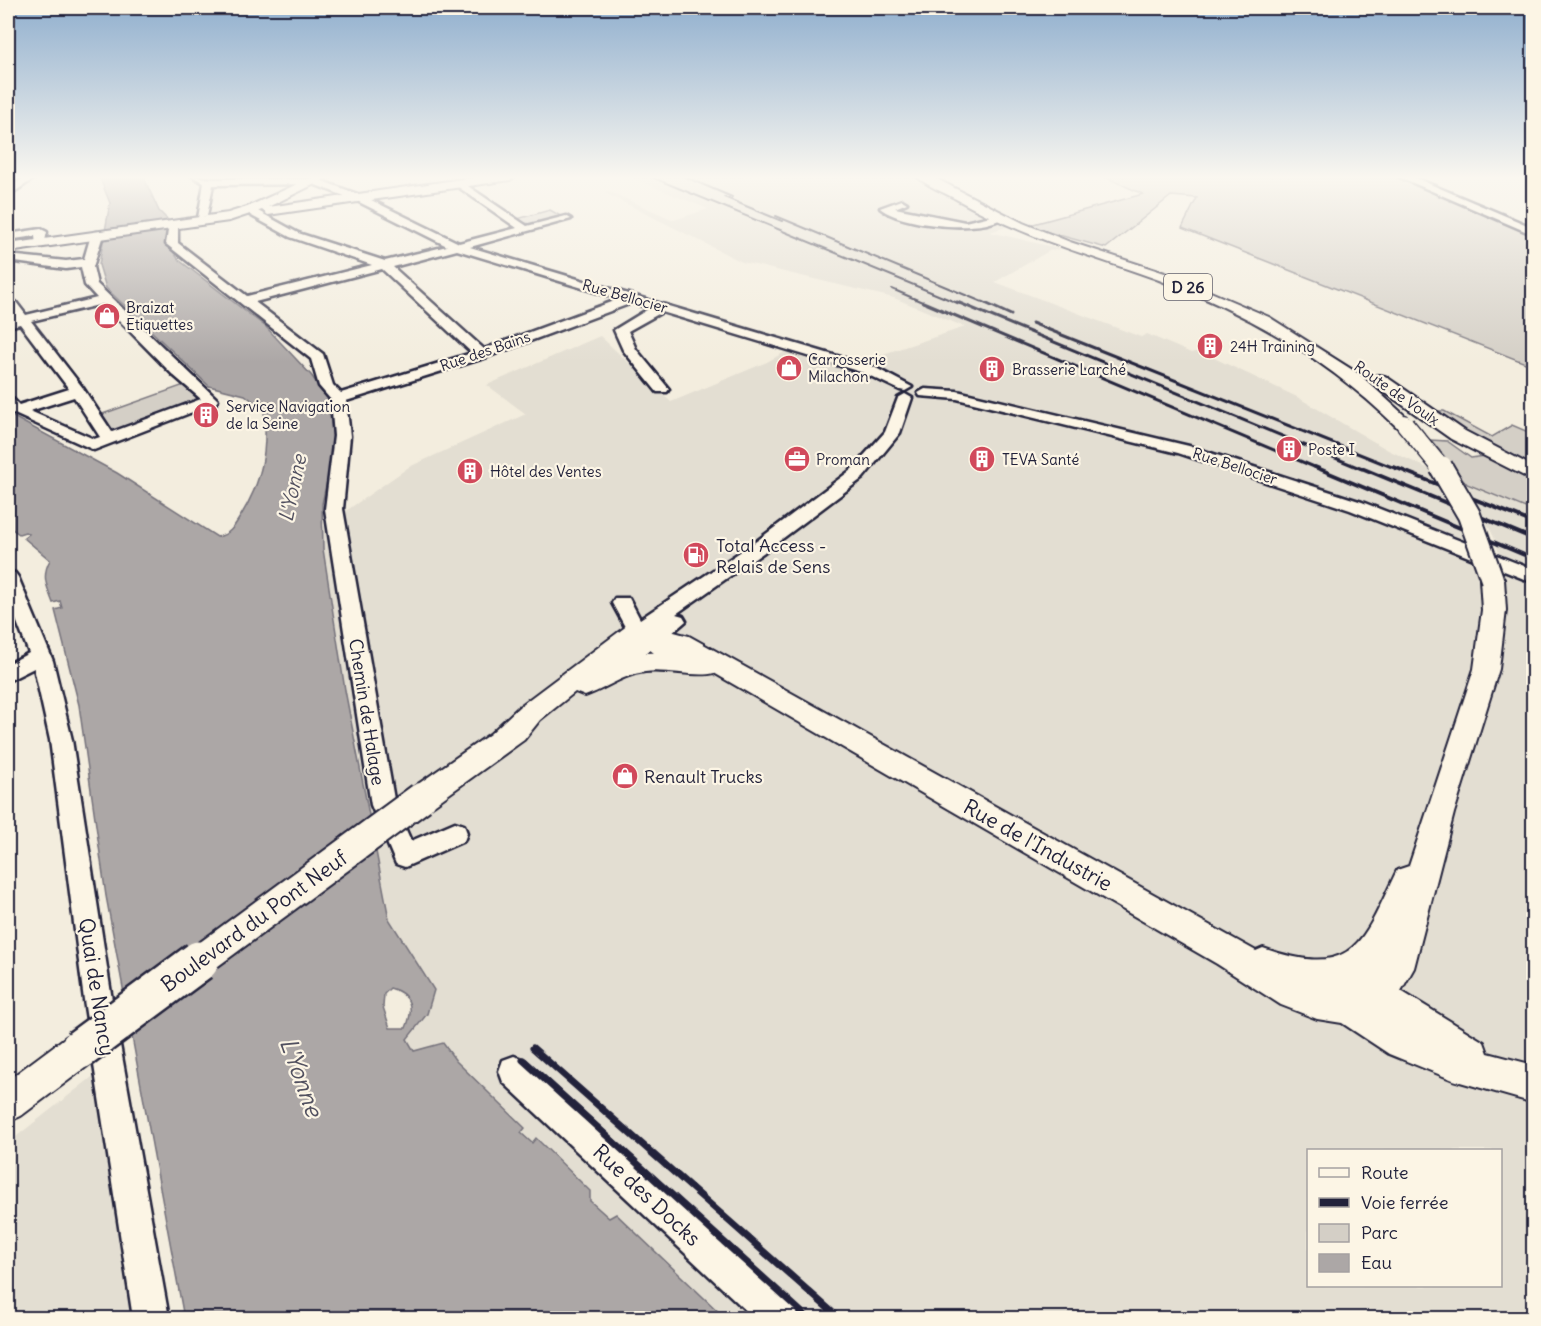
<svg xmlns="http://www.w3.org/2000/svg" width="1541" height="1326" viewBox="0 0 1541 1326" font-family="Delius,sans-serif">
  <rect width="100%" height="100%" fill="#f3edde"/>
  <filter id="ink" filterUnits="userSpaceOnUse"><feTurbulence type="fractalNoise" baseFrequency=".0167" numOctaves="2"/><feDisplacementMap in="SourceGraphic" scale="12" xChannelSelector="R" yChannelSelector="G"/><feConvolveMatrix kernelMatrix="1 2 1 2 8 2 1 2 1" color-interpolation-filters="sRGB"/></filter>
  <g filter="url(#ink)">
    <g fill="#e3ded2" fill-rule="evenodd">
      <path d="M 635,176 L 915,176 L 1009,226 L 990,232 L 1061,249 L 1049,251 L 995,282 L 1141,337 L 1147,334 L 1191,353 L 1199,351 L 1297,397 L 1388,450 L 1440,474 L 1470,540 L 1499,553 L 1494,537 L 1467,484 L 1533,511 L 1533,1318 L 725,1318 L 616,1214 L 609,1219 L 590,1200 L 590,1191 L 536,1138 L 532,1143 L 521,1133 L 525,1128 L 456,1061 L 443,1044 L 414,1051 L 407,1039 L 427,1014 L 434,990 L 388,917 L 345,690 L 323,549 L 323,527 L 409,467 L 526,414 L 487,385 L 600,336 L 671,402 L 767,362 L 799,344 L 862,361 L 965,327 L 894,298 L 742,262 L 605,193 L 608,191 L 674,220 L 708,209 L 632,178 ZM 1308,1150 L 1500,1150 L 1500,1286 L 1308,1286 Z"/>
      <polygon points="105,1067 144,1318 8,1318 8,1143"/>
    </g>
    <g fill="#d4cfc6" stroke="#7b7880" stroke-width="1.5">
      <polygon points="1103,176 1406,176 1533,230 1533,366 1182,228 1197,198 1171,196 1106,248 1026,226 1143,194"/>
      <path d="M 550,210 L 564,218 C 548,222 532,229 517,219 Z"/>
      <polygon points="184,385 200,401 117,431 110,430 100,415"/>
      <polygon points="1432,411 1444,411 1492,437 1512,425 1533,434 1533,511 1467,484 1431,440 1447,441 1471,458 1485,456"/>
    </g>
    <path fill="#aca7a6" stroke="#75727b" stroke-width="1.5" fill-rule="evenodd" d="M 99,176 L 143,176 L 159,211 L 170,222 L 169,246 L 179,260 L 266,327 L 311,375 L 328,399 L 334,448 L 322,504 L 323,549 L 345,690 L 389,919 L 434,990 L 427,1014 L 407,1039 L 414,1051 L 443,1043 L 456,1061 L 525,1128 L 521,1133 L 532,1143 L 536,1138 L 590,1191 L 590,1201 L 609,1218 L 616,1214 L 725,1318 L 184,1318 L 106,896 L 79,705 L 55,610 L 62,608 L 60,601 L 53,603 C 47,587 41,576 50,560 L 24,538 L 29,534 L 25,532 L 19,534 L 8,526 L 8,414 L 117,473 L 217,537 C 229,535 234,527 240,517 C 262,482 268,451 264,410 L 245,395 L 209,386 L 106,288 L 99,265 L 110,203 ZM 390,988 C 412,994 414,1009 406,1028 L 390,1028 L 383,1007 L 384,994 Z"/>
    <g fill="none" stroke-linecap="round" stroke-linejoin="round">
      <defs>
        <g id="minor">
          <polygon points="26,176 38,176 8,196 8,189"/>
          <path d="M 192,176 L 211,179 L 317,179 L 363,196 L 459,243 L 517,228 L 454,184 L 462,182 L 527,226 L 566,216 L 571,219 L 470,247 L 874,367 L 912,387 L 905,391 L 900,390 L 864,373 L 662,312 L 628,331 L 636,349 L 669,389 L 667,392 L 657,392 L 623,350 L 614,330 L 650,308 L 632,303 L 487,357 L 346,401 L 350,436 L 343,509 L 395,805 L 411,841 L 455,822 L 464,825 L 467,833 L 464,841 L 405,867 L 396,864 L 371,805 L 325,509 L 334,436 L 331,400 L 319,386 L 311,359 L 166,244 L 169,224 L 178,222 L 178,243 L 247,296 L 372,265 L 290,237 L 250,215 L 250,211 L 258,211 L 298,233 L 385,261 L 447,246 L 355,200 L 313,184 L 213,185 L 207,216 L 198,218 L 204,183 ZM 457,250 L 619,299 L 484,349 L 393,267 ZM 382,269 L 472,353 L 341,393 L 333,385 L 323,354 L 255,302 Z"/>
          <polygon points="1397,176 1411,176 1534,228 1534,235"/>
          <path d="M 902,200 L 907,203 L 895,208 L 965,222 L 999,214 L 1004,217 C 982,234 901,226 880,208 Z"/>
          <polygon points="41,229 47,232 44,245 36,245 35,236 8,240 8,234"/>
          <path d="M 97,232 L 103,235 L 93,267 L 97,284 L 218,400 L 216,403 L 94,450 L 8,411 L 8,398 L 13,399 L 19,405 L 69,389 L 20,324 L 8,327 L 8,319 L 15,317 L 8,309 L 8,301 L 16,302 L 26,315 L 97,298 L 85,285 L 81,267 L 66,269 L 8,261 L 8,255 L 66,261 L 84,259 L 91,235 ZM 103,304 L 172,374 L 201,399 L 112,432 L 83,388 L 31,321 ZM 74,397 L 100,437 L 94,439 L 30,411 Z"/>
          <polygon points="925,389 957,391 1189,446 1362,502 1534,570 1534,583 1350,510 1178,453 957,399 920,396 918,393"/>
          <path d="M 905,394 L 912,398 L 900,433 L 863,478 L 770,548 L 676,614 L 683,616 L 686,621 L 664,640 L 685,654 L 688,659 L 685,664 C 671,669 661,658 650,650 C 636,660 616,683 598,678 L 594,672 L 598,666 L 635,640 L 630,636 L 612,603 L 615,598 L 629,598 L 640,619 L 758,540 L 851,470 L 885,432 L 898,398 Z"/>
          <polygon points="8,571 15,573 18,577 53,661 72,740 112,1000 169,1318 133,1318 84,1000 50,740 34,668 8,681 8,664 29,653 8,599"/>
          <polygon points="514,1056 525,1060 793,1305 798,1318 754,1318 503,1082 499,1071 503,1060"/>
        </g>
        <g id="major">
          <polygon points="315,176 331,176 268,207 483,176 516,176 510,180 268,215 262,210 229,221 8,252 8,244 228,213 247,207"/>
          <path d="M 916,176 L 931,176 L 1023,223 L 1070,242 L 1171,275 L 1269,317 L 1359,374 L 1414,424 L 1412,428 L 1398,428 C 1330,361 1249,313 1159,280 C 1089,255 1021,236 956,199 C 943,192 927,186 916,176 Z"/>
          <polygon points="1379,375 1385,376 1465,431 1534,467 1534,481 1451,439 1373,384 1370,380 1373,376"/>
          <path d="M 1492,571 L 1500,574 L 1504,579 L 1506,610 L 1499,669 L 1454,813 L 1414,968 L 1401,991 L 1484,1042 L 1488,1053 L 1534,1065 L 1534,1103 L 1453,1080 L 1389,1054 L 1342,1023 L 1317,1019 L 1281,1005 L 1217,964 L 714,673 C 698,678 666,669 645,672 C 622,675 606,689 585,696 L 575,692 L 540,720 L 524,740 L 431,807 L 421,810 L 411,807 L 406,798 L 411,789 L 490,734 L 520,706 L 628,625 L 637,622 L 689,636 L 1256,951 L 1263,948 C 1355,980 1362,943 1397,870 L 1409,866 L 1474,669 L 1482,610 L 1480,579 L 1484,574 ZM 641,641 L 678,652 L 644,653 L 616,660 Z"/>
          <polygon points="80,1031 93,1036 98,1049 93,1062 21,1116 8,1122 8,1080 67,1036"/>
        </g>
      </defs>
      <use href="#minor" stroke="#22223b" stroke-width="5"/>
      <use href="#major" stroke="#22223b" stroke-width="4"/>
      <use href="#minor" fill="#fcf5e5" fill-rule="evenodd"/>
      <use href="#major" fill="#fcf5e5" fill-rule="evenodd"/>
      <g stroke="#22223b" stroke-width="2">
        <polyline points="649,176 960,304"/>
        <polyline points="683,176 732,197"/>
        <polyline points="724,197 782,221"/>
        <polyline points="776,216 987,304"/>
        <polyline points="892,289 927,304"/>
      </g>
      <g stroke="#22223b" stroke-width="3">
        <polyline points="923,302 1319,469"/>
        <polyline points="957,302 1362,469"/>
        <polyline points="983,302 1011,315"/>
        <polyline points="1032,323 1397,469"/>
      </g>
      <g stroke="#22223b" stroke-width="4">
        <polyline points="1315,467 1534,559"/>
        <polyline points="1359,467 1534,539"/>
        <polyline points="1394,467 1534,523"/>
      </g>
      <g stroke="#22223b" stroke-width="7">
        <polyline points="533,1048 839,1318"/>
        <polyline points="523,1060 808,1318"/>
      </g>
      <defs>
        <polyline id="major-bridge-far3" points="1405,424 1442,469"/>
        <polyline id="major-bridge-far2" points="1441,467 1469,515 1492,579"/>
        <polyline id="major-bridge-far1" points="197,963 421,798"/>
        <polyline id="major-bridge" points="80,1049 199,961"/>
      </defs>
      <use href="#major-bridge-far3" stroke="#22223b" stroke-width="20" stroke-linecap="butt"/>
      <use href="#major-bridge-far2" stroke="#22223b" stroke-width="26" stroke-linecap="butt"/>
      <use href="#major-bridge-far1" stroke="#22223b" stroke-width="34" stroke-linecap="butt"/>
      <use href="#major-bridge" stroke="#22223b" stroke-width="44" stroke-linecap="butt"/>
      <use href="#major-bridge-far3" stroke="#fcf5e5" stroke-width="17"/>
      <use href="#major-bridge-far2" stroke="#fcf5e5" stroke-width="22"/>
      <use href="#major-bridge-far1" stroke="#fcf5e5" stroke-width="30"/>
      <use href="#major-bridge" stroke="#fcf5e5" stroke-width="39"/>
    </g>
  </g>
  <linearGradient id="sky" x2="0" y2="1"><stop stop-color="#90afce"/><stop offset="0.49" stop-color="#faf7f0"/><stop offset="1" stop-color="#faf7f0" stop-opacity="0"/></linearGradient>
  <rect width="1541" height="362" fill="url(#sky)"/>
  <defs>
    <symbol id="shop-disc" viewBox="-11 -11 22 22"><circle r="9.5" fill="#d1495b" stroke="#fcf5e5"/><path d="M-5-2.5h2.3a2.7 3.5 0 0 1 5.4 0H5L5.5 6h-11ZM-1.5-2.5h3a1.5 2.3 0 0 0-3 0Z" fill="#fff"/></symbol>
    <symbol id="building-disc" viewBox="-11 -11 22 22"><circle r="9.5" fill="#d1495b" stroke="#fcf5e5"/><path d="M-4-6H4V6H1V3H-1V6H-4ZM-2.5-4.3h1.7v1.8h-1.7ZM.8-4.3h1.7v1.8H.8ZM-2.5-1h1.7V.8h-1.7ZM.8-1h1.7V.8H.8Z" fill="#fff"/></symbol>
    <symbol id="office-disc" viewBox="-11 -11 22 22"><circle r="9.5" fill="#d1495b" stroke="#fcf5e5"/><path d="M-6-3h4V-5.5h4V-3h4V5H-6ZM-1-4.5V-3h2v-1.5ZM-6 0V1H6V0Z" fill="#fff"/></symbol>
    <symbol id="fuel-disc" viewBox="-11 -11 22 22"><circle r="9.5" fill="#d1495b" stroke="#fcf5e5"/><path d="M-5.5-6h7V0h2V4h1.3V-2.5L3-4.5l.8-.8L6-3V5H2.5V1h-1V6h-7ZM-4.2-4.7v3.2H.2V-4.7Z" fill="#fff"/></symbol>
  </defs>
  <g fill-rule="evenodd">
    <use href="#shop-disc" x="92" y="301" width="30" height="30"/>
    <use href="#building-disc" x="1195" y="331" width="30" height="30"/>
    <use href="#shop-disc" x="774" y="353" width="30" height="30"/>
    <use href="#building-disc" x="977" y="354" width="30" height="30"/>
    <use href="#building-disc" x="191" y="400" width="30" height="30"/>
    <use href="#building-disc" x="1274" y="434" width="30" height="30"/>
    <use href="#office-disc" x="782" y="444" width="30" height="30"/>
    <use href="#building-disc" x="967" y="444" width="30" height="30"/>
    <use href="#building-disc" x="455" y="456" width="30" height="30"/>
    <use href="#fuel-disc" x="681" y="540" width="30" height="30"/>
    <use href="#shop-disc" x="610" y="761" width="30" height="30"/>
  </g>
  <g text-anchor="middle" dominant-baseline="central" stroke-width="4.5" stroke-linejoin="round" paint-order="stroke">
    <g font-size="15" fill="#22223b" stroke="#fcf5e5">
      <text transform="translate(625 296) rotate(16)">Rue Bellocier</text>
      <text transform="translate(485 351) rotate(-19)">Rue des Bains</text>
      <text transform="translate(1397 393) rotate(35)">Route de Voulx</text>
      <text transform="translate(1235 466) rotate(18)">Rue Bellocier</text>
    </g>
    <g font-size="15" fill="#22223b" stroke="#fcf5e5" text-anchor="start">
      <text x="126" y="307">Braizat<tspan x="126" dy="17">Etiquettes</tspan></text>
      <text x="1230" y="346">24H Training</text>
      <text x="808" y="359">Carrosserie<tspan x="808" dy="17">Milachon</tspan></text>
      <text x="1012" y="369">Brasserie Larché</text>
      <text x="226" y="406">Service Navigation<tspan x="226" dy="17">de la Seine</tspan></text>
      <text x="1308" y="449">Poste I</text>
      <text x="816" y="459">Proman</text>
      <text x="1002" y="459">TEVA Santé</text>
      <text x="490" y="471">Hôtel des Ventes</text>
    </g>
    <rect fill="#fcf5e5" stroke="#63616e" stroke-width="1.5" x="1164" y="274" width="48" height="26" rx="4.5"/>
    <g font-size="16" font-weight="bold" fill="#22223b">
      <text x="1188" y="287">D 26</text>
    </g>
    <g font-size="18" fill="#22223b" stroke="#fcf5e5" text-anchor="start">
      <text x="716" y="545">Total Access -<tspan x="716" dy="21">Relais de Sens</tspan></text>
      <text x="644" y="776">Renault Trucks</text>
    </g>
    <g font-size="18" fill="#22223b" stroke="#fcf5e5">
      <text transform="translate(367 712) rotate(81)">Chemin de Halage</text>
    </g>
    <g font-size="20" font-style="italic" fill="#525160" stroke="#fcf5e5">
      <text transform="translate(292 488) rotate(-78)">L'Yonne</text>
    </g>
    <g font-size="21" fill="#22223b" stroke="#fcf5e5">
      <text transform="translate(1038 845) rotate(29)">Rue de l'Industrie</text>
      <text transform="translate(254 921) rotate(-36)">Boulevard du Pont Neuf</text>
      <text transform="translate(97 987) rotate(81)">Quai de Nancy</text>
      <text transform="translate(647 1195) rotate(43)">Rue des Docks</text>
    </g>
    <g font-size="24" font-style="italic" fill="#525160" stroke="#fcf5e5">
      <text transform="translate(302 1077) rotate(70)">L'Yonne</text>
    </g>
  </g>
  <rect width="1541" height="1326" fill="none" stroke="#fcf5e5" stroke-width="30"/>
  <rect x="15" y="15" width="1511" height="1296" fill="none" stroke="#22223b" stroke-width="2" filter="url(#ink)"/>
  <rect x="1307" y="1149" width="195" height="138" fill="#fcf5e5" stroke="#a5a1a1" stroke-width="1.5"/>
  <rect x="1319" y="1168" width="30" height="9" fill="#fcf5e5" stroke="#a5a1a1" stroke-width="1.5"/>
  <text x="1361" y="1179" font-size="18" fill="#22223b">Route</text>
  <rect x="1319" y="1198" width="30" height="9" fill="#22223b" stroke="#a5a1a1" stroke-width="1.5"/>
  <text x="1361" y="1209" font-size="18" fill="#22223b">Voie ferrée</text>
  <rect x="1319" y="1224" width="30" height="18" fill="#d4cfc6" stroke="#a5a1a1" stroke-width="1.5"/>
  <text x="1361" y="1239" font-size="18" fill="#22223b">Parc</text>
  <rect x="1319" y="1254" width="30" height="18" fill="#aca7a6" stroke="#a5a1a1" stroke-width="1.5"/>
  <text x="1361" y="1269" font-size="18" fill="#22223b">Eau</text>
</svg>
